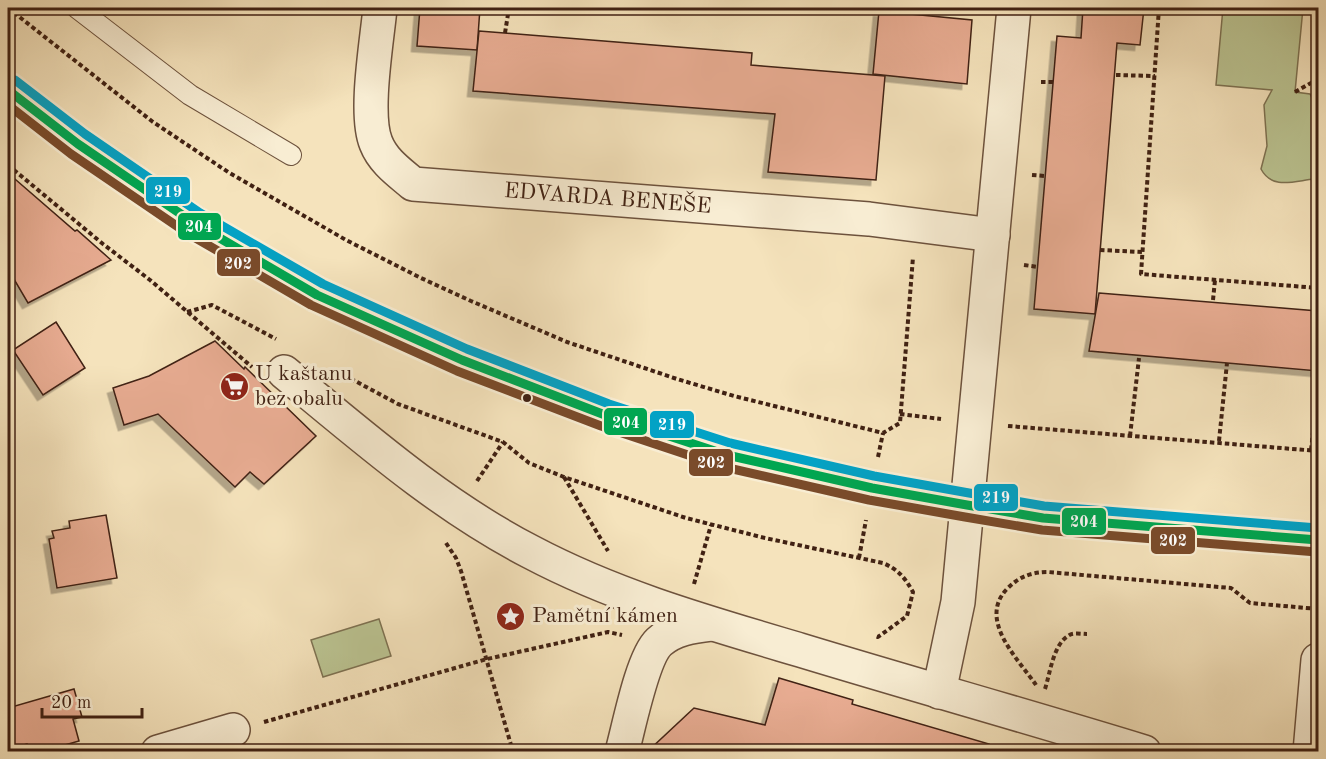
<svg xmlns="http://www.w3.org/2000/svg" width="1326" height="759" viewBox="0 0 1326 759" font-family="'Old Standard TT',serif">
  <defs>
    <filter id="shadow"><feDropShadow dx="-5.5" dy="5.5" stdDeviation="0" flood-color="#0004"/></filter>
  </defs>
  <rect width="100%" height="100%" fill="#f5e3bc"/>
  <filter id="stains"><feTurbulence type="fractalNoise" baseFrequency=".00333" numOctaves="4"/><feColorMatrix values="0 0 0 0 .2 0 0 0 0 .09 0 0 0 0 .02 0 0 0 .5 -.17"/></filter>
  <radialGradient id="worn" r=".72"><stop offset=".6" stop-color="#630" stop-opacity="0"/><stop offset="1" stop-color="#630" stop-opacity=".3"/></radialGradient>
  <g fill="#bbc492" stroke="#7e7252" stroke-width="1.5">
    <path d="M 1223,8 L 1303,8 L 1295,92 L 1310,94 L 1318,110 L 1314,179 C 1294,181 1272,190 1261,169 L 1267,146 L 1264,105 L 1272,90 L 1216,85 Z"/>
    <polygon points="379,619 391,656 323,677 311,640"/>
  </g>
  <g fill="#e8ac92" stroke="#402113" stroke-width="1.5" filter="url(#shadow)">
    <polygon points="420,8 480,8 477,50 417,46"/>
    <polygon points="1083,8 1144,8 1140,45 1117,43 1095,314 1034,309 1057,36 1081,38"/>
    <polygon points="879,11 972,20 967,84 873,74"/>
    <polygon points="479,31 752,53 751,65 885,76 876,180 768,172 775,114 473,91"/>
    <polygon points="8,173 75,231 77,230 111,260 28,303 8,269"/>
    <polygon points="1099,293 1318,311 1318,371 1089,351"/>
    <polygon points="56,322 85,368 43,395 13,350"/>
    <polygon points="215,341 244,369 245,367 316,436 264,484 250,472 235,487 158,414 124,425 113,388 149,376"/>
    <polygon points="106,515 117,578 57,588 49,539 54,538 52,531 70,528 69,521"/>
    <polygon points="779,678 853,700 852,704 989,744 988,752 647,752 694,708 765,725"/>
    <polygon points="74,689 82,717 73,719 79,741 40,752 30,752 27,744 14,748 8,728 8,708"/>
  </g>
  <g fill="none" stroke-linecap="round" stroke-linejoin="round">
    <defs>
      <polyline id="lane" points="77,8 190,95 291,155"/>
      <g id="street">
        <path id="s1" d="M 380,8 C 377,41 364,114 376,143 C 383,161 399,172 413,184 L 869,219 L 993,235"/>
        <path d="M 284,372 C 363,437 440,505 531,552 C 616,597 709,623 800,650 C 915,685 1030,717 1144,752"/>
        <polyline points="939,692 958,602 1014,8"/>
        <polyline points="158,752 233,730"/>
        <path d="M 622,752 C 629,727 642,658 659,642 C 673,629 693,626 711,624"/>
        <polyline points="1310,752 1318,660"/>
      </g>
      <polyline id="primary" points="8,90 78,144 194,223 317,295 462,360 605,415 727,455 872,488 967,505 1043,518 1318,540"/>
    </defs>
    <use href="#lane" stroke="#6d523d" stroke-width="22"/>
    <use href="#street" stroke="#6d523d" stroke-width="36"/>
    <use href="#primary" stroke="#402113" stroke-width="36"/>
    <g stroke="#402113" stroke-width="4" stroke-dasharray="4.5 3" stroke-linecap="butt">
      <polyline points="8,8 153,122 228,172 346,240 421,278 471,301 567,342 677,379 734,396 883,433 900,423 913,257"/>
      <polyline points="1159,8 1141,274 1318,288"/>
      <polyline points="505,33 509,8"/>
      <polyline points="1116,75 1155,76"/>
      <polyline points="1041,82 1053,82"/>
      <polyline points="1295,92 1318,79"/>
      <polyline points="8,165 103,244 150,280 252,367"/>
      <polyline points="1032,175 1045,176"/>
      <polyline points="1100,250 1142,252"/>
      <polyline points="1024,265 1038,267"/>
      <polyline points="1213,300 1215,280"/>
      <polyline points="187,312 212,305 276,339"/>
      <path d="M 344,375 L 398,404 L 503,442 L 529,463 L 564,477 L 686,518 L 765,538 L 883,563 C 899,570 905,578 913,592 L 907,616 L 878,637 L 875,636"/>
      <polyline points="900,414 941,419"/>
      <polyline points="1008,426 1318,451"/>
      <polyline points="1130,436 1139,358"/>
      <polyline points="1219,441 1227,363"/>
      <polyline points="1311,450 1318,389"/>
      <polyline points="878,457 883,433"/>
      <polyline points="564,477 608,551"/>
      <polyline points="477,481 503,442"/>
      <polyline points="446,543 456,558 461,571 513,752"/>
      <polyline points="859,558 866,520"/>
      <polyline points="694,584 711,525"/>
      <path d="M 1036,685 C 1019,660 978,621 1006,590 C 1018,577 1031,572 1048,572 L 1231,588 L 1250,603 L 1318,609"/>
      <path d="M 1045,689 C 1050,674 1053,645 1068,636 C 1073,632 1081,634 1087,634"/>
      <polyline points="264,722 487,659 608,632 622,635"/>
    </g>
    <use href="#lane" stroke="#f8edd3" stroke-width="20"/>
    <use href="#street" stroke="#f8edd3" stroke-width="33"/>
    <use href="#primary" stroke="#f5e3bc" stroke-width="33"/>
    <defs>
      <polyline id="bus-1" points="8,90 78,144 194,223 317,295 462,360 605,415 727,455 872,488 967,505 1043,518 1318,540"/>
      <polyline id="bus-2" points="8,105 71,154 187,233 311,305 457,371 601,426 724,467 869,500 965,517 1042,530 1317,552"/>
      <polyline id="bus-3" points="15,80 85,134 200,213 323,284 467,349 609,404 730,443 874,476 969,493 1044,506 1318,528"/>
    </defs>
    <use href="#bus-1" stroke="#f8edd3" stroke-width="14"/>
    <use href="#bus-2" stroke="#f8edd3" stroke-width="14"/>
    <use href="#bus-3" stroke="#f8edd3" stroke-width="14"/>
    <use href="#bus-1" stroke="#00a651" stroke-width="9"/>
    <use href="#bus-2" stroke="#7a4b2a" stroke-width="9"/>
    <use href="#bus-3" stroke="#03a2c5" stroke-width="9"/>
  </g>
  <defs>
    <symbol id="supermarket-disc" viewBox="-11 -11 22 22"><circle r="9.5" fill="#8f2418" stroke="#f8edd3"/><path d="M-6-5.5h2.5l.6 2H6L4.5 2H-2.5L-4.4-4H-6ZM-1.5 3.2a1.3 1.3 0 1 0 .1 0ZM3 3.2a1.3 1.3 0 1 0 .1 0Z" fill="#fff"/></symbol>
    <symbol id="sight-disc" viewBox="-11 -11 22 22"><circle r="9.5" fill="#8f2418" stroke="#f8edd3"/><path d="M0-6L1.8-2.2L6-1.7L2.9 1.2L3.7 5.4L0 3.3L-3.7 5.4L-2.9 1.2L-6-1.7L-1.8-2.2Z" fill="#fff"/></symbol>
  </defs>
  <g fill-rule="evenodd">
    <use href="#supermarket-disc" x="218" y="370" width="33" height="33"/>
    <use href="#sight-disc" x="494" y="600" width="33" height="33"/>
  </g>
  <circle fill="#402113" stroke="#f8edd3" stroke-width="2" cx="527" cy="398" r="5"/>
  <g text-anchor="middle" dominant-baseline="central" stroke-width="6" stroke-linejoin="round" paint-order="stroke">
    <g font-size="22" fill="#402113" stroke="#f8edd3">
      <text stroke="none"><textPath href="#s1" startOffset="387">EDVARDA BENEŠE</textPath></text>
    </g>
    <g font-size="22" fill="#402113" stroke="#f8edd3" text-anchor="start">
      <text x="255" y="374">U kaštanu<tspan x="255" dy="25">bez obalu</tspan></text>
      <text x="532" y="616">Pamětní kámen</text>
    </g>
  </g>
  <g stroke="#f8edd3" stroke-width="2">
    <rect x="145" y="176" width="46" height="29" rx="6" fill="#03a2c5"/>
    <rect x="177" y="212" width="45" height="29" rx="6" fill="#00a651"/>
    <rect x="216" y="248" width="45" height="29" rx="6" fill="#7a4b2a"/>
    <rect x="603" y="407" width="45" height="29" rx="6" fill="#00a651"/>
    <rect x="649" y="410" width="46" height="29" rx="6" fill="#03a2c5"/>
    <rect x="688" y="448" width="46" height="29" rx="6" fill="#7a4b2a"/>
    <rect x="973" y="483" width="46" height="29" rx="6" fill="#03a2c5"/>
    <rect x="1061" y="507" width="46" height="29" rx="6" fill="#00a651"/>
    <rect x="1150" y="526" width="46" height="29" rx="6" fill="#7a4b2a"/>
  </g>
  <g font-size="16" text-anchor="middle" font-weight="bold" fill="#fff">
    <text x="168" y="197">219</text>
    <text x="199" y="232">204</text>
    <text x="238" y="269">202</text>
    <text x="626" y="428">204</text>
    <text x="672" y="430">219</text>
    <text x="711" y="468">202</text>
    <text x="996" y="503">219</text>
    <text x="1084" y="527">204</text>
    <text x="1173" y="546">202</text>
  </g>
  <rect width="1326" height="759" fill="none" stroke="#f5e3bc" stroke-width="30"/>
  <rect x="9" y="9" width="1308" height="741" fill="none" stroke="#402113" stroke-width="3"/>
  <rect x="15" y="15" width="1296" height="729" fill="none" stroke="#402113" stroke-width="1.5"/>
  <path d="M42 708v9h100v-9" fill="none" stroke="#402113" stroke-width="3"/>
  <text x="51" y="708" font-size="18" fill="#402113" stroke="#f8edd3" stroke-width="4.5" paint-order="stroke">20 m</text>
  <rect width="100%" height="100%" filter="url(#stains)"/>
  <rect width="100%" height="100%" fill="url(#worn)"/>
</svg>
